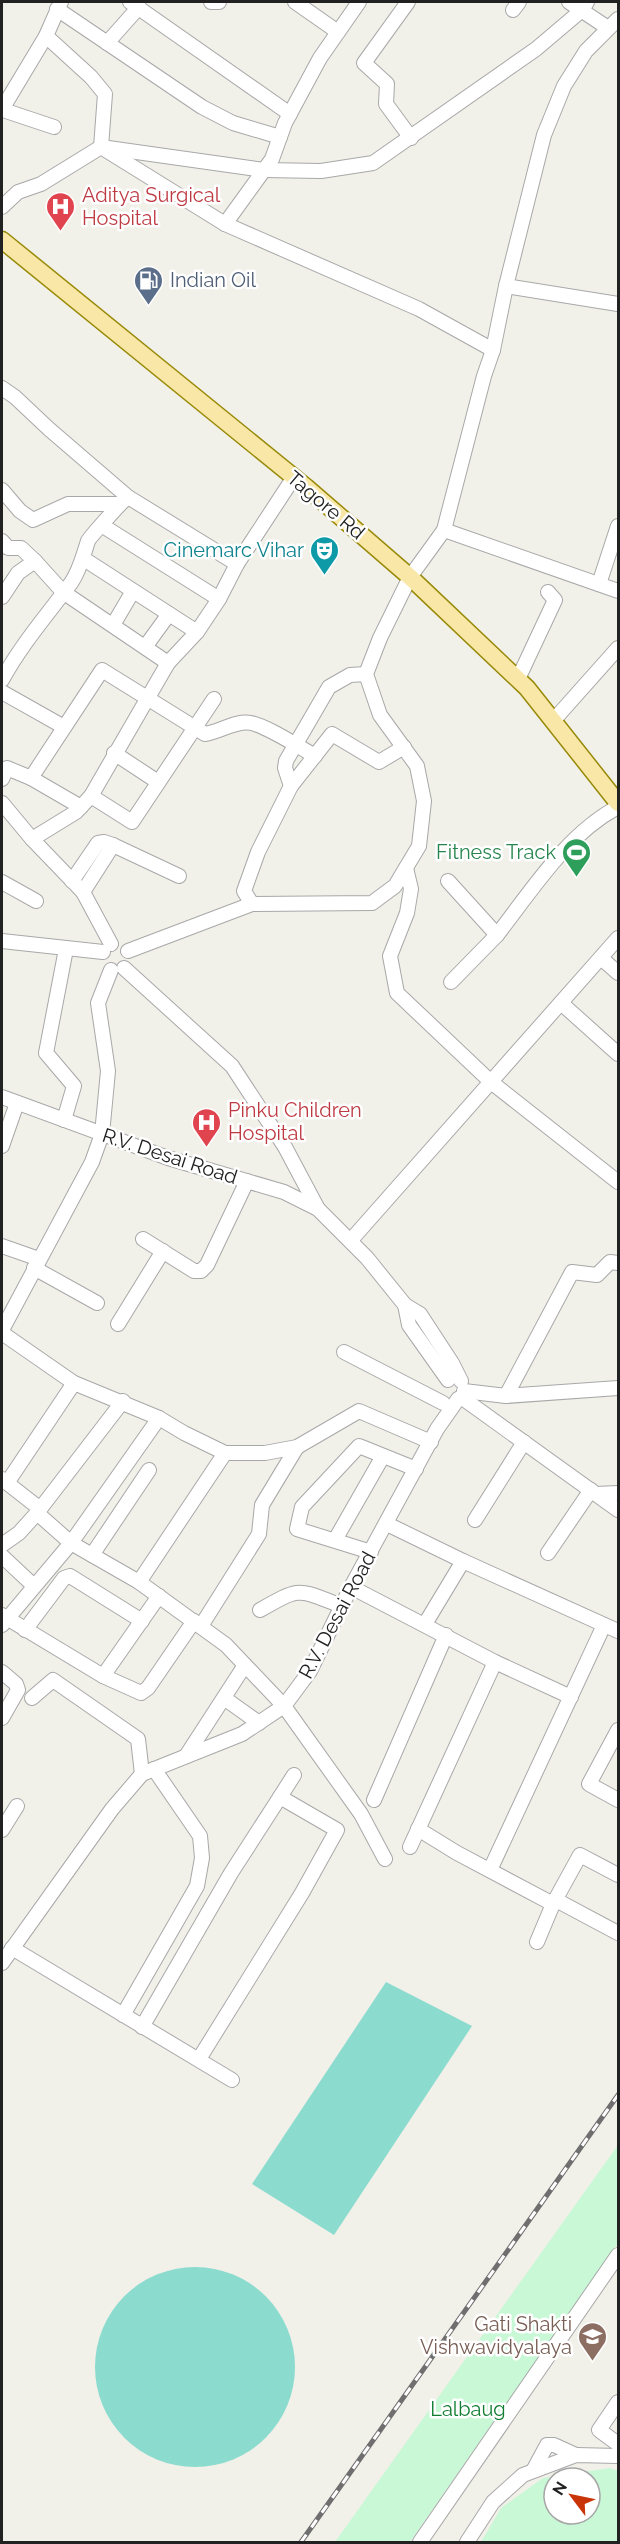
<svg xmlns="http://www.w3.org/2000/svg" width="620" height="2544" viewBox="0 0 620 2544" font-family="Raleway,sans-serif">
  <rect width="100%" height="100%" fill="#f1f0e9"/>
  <g fill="#c9f8d7" fill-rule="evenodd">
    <polygon points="618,2145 618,2243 410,2542 335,2542"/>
    <path d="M 610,2468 L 618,2471 L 618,2542 L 481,2542 L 501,2508 L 543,2478 ZM 554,2478 L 590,2478 L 590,2514 L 554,2514 Z"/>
  </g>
  <g fill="#8bdccf">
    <polygon points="386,1982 472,2026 334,2235 252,2184"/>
    <circle cx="195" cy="2367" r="100"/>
  </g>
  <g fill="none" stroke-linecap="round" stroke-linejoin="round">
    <defs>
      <g id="minor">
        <polyline points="61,2 46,36 91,77 105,94 101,147 264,170 321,171 373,163 536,49 582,10 587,2"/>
        <polyline points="130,2 290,114"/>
        <polyline points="211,2 219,2"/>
        <polyline points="295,2 338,32"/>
        <polyline points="408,2 364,63 387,84 386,104 411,138"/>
        <polyline points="569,2 608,28"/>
        <polyline points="57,9 202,107 233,123 280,137"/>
        <polyline points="513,10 519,2"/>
        <polyline points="46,36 4,106 6,111 54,127"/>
        <polyline points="107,43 139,7"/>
        <polyline points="2,207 18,192 41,184 101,147 225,224 419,309 493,350"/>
        <polyline points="225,224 272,159 285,123 320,58 359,2"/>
        <polyline points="506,286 618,304"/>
        <polyline points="2,388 15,397 49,429 128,497 237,564"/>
        <polyline points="2,490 20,511 33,520 68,504 118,504"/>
        <polyline points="103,526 219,599"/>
        <polyline points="444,530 618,591"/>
        <polyline points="2,541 8,548 21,548 35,561 18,573 2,597"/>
        <polyline points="84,559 197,632"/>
        <polyline points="35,561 63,592 168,663"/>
        <polyline points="599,584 618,526"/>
        <polyline points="113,625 133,591"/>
        <polyline points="145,647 169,614"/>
        <polyline points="518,679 555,600 548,592"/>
        <path d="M 2,680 C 21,645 47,615 71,583 C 80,570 83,556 88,541 C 90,537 122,501 128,497"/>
        <polyline points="2,692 64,727"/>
        <polyline points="553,721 618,648"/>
        <polyline points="114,753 158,782"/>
        <polyline points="31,778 81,807"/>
        <path d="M 2,779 L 7,768 L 31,778 L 102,670 L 205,734 C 219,732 236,720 251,723 C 267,726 299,747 315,756"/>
        <polyline points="291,786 285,768 286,761 329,687 350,675 366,674"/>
        <polyline points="91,796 132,822 214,699"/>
        <polyline points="2,803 32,839 83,892 111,944"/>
        <polyline points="32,839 76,812 91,796 168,663 197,632 219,599 237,564 294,477"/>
        <polyline points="406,868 411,889 407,913 390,956 397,993 491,1082 618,1182"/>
        <polyline points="72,881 98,843 104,842 113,845"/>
        <path d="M 448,881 L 497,935 C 532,890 567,834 618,807"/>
        <polyline points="2,882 36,901"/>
        <polyline points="83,892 113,845 179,876"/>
        <polyline points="252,904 244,891 258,852 291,786 332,734 379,762 404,747"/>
        <polyline points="2,941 103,952"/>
        <polyline points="128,951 252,904 372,903 395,886 419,846 424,801 417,766 380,715 366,674 380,638 410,577 444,530 484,376 493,350 506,286 544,135 564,86 586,51 618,19"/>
        <polyline points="601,958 618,973"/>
        <polyline points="124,968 232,1066 285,1147 318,1209"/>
        <polyline points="451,982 497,935"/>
        <polyline points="561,1003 618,1054"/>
        <polyline points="2,1097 168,1158 284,1192 318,1209 367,1258 405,1305 420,1314 452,1363 461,1381"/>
        <polyline points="64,1120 74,1086 46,1053 66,949"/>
        <polyline points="2,1146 17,1103"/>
        <polyline points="143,1239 194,1271 201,1271 207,1265 247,1181"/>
        <polyline points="351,1240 618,938"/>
        <polyline points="2,1246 39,1259"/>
        <polyline points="34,1268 97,1303"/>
        <polyline points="405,1305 409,1325 448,1380"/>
        <polyline points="118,1324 163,1251"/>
        <polyline points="2,1330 92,1162 102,1134 108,1071 98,1003 111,970"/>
        <polyline points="2,1333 74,1383 159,1418 184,1433 225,1453 265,1453 297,1447 359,1411 431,1442"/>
        <polyline points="344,1352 443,1403"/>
        <polyline points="464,1391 506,1396 618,1388"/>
        <polyline points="506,1396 572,1272 597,1275 610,1262 618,1263"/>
        <polyline points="461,1397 618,1510"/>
        <polyline points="2,1479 39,1508"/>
        <polyline points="7,1483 74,1383"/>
        <polyline points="596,1494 618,1493"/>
        <polyline points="37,1513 71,1543 139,1582 226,1645 284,1706 361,1814 385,1859"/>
        <polyline points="475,1520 524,1442"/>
        <polyline points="387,1524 463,1561"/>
        <polyline points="335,1540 383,1456"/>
        <polyline points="2,1545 19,1533 37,1513 123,1401"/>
        <polyline points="371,1552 297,1529 302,1507 359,1446 416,1469"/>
        <polyline points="548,1553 591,1490"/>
        <polyline points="92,1555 149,1470"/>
        <polyline points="2,1556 34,1586"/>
        <polyline points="139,1582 225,1453"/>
        <polyline points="351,1587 495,1662 571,1697"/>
        <path d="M 260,1610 C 302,1586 297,1589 342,1606"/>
        <polyline points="2,1615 103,1676 141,1693 148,1688 194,1621"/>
        <polyline points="425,1624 463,1561 618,1631"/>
        <polyline points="2,1625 71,1543 159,1418"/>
        <polyline points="201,1626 259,1534 262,1505 297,1447"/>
        <polyline points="25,1630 64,1578 70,1576 142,1621"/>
        <polyline points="2,1672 16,1684 18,1690 2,1718"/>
        <polyline points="103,1676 159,1596"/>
        <polyline points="32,1698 53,1680 138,1739 142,1774"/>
        <polyline points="224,1698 259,1723"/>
        <polyline points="618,1730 589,1784 618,1800"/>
        <polyline points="186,1756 245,1665"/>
        <polyline points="374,1800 446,1635"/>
        <polyline points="418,1829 457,1853 553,1904"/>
        <polyline points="2,1830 17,1806"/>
        <polyline points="410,1847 495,1662"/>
        <polyline points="490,1870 604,1625"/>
        <polyline points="556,1900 618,1933"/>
        <polyline points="537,1942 553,1904 580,1855 618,1875"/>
        <polyline points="12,1948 232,2080"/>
        <polyline points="2,1963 112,1809 142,1774 242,1734 284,1706 310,1671 351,1587 437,1429 458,1399"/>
        <polyline points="123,2015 197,1886 202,1858 200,1836 154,1769"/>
        <polyline points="142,2027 231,1873 280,1797"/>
        <polyline points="199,2059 302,1893 337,1830 280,1797 294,1775"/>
        <polyline points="618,2402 599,2430 618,2444"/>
        <polyline points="534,2469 547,2445 554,2445 576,2455"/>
        <polyline points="420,2542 618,2255"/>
        <polyline points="467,2542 493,2502 523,2475 576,2455 618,2456"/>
      </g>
      <polyline id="major" points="2,240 306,487 410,577 527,688 618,803"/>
    </defs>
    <use href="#minor" stroke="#a8a8a8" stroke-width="16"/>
    <use href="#major" stroke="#988907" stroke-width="19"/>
    <use href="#minor" stroke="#fff" stroke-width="14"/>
    <use href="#major" stroke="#f8e7a7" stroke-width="16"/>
    <defs>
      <polyline id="rail" points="301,2542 618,2095"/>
    </defs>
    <use href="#rail" stroke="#6f6f6f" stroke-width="5"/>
    <use href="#rail" stroke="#fff" stroke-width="3" stroke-dasharray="9" stroke-linecap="butt"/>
  </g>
  <defs>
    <symbol id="hospital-pin" viewBox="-11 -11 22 30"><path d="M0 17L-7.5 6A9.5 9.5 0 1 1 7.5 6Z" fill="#e0444e" stroke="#fff"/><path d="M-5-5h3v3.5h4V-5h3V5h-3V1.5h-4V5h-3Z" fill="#fff"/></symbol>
    <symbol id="fuel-pin" viewBox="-11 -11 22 30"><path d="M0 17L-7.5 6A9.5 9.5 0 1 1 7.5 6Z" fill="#5c6f8a" stroke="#fff"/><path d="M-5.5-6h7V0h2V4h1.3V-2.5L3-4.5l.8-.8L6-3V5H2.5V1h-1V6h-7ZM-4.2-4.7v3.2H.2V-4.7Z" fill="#fff"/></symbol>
    <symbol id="theatre-pin" viewBox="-11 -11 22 30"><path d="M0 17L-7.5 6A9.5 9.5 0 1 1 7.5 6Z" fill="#0f9aa8" stroke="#fff"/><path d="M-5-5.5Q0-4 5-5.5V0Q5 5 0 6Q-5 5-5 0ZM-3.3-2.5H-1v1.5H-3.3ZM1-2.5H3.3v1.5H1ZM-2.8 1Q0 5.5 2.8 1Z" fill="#fff"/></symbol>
    <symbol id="stadium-pin" viewBox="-11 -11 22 30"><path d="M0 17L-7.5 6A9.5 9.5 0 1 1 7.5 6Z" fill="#2e9e5b" stroke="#fff"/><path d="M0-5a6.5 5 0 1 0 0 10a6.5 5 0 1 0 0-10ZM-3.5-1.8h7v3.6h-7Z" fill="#fff"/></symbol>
    <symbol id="university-pin" viewBox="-11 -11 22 30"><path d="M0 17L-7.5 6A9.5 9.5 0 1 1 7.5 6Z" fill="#8d6e63" stroke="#fff"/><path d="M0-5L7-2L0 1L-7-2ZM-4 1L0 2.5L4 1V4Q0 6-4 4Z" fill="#fff"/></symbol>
  </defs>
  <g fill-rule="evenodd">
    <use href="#hospital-pin" x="44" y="190" width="33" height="45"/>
    <use href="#fuel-pin" x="132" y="264" width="33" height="45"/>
    <use href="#theatre-pin" x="308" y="534" width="33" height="45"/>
    <use href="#stadium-pin" x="560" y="836" width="33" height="45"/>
    <use href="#hospital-pin" x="190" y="1106" width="33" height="45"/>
    <use href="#university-pin" x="576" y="2320" width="33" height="45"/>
  </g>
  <g text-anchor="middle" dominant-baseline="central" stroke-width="5" stroke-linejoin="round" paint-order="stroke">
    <g font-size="20" fill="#be3a42" stroke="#fff" text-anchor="start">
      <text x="82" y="195">Aditya Surgical<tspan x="82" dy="23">Hospital</tspan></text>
      <text x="228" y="1110">Pinku Children<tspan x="228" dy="23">Hospital</tspan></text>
    </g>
    <g font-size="20" fill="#4e5e75" stroke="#fff" text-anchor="start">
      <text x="170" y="280">Indian Oil</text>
    </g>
    <g font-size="20" fill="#212121" stroke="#fff">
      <text transform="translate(326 505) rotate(40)">Tagore Rd</text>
      <text transform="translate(170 1156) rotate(18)">R.V. Desai Road</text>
      <text transform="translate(337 1615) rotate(-62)">R.V. Desai Road</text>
    </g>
    <g font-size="20" fill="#0d838f" stroke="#fff" text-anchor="end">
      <text x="304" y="550">Cinemarc Vihar</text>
    </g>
    <g font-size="20" fill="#27864d" stroke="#fff" text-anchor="end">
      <text x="556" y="852">Fitness Track</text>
    </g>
    <g font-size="20" fill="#785e54" stroke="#fff" text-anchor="end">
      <text x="572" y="2324">Gati Shakti<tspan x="572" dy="23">Vishwavidyalaya</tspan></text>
    </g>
    <g font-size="20" fill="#117e32" stroke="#fff">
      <text x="468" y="2409">Lalbaug</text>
    </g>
  </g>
  <rect width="620" height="2544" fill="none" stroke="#212121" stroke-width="6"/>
  <g transform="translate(572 2496) rotate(302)"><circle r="28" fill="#ffffff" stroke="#a6a6a6" stroke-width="1.5"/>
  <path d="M0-4.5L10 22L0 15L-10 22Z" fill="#ca3409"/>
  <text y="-9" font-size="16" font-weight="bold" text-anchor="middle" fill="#212121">N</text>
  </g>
</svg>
